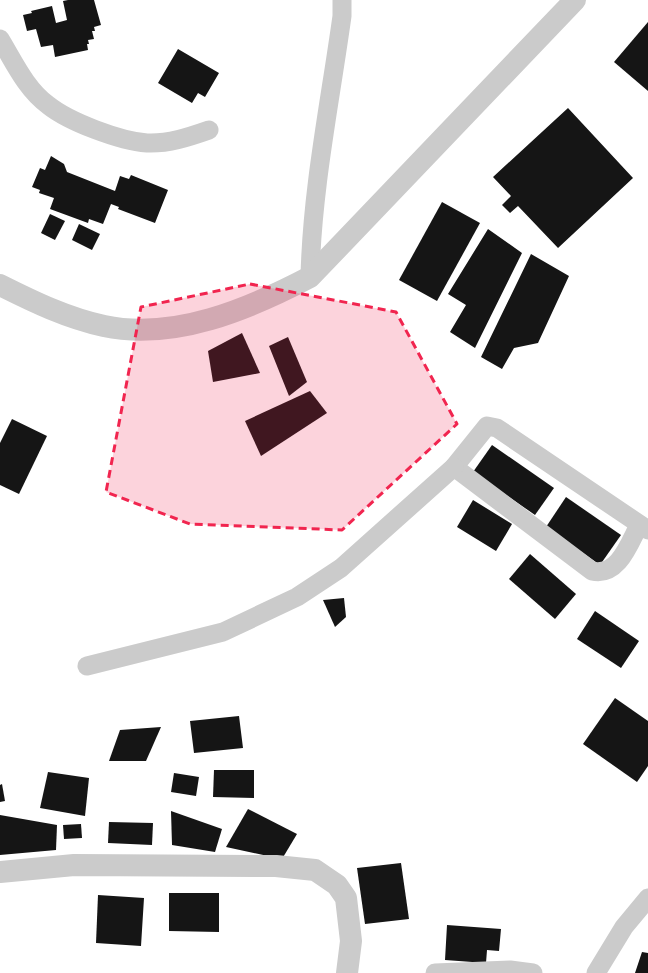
<svg xmlns="http://www.w3.org/2000/svg" width="648" height="973" viewBox="0 0 648 973" font-family="'Open Sans',sans-serif">
  <rect width="100%" height="100%" fill="#fff"/>
  <g fill="#151515">
    <polygon points="68,0 94,0 101,25 94,27 95,31 92,31 94,39 88,40 89,44 87,44 88,50 55,57 53,45 41,47 36,29 27,31 23,15 32,13 31,11 52,6 56,23 67,20 63,1"/>
    <polygon points="648,22 648,91 614,62"/>
    <polygon points="178,49 219,73 205,97 198,93 192,103 158,83"/>
    <polygon points="568,108 633,178 558,248 518,206 510,213 502,205 511,196 493,177"/>
    <polygon points="51,156 64,164 67,172 115,191 120,176 129,179 131,175 168,190 155,223 118,209 119,207 111,204 103,224 89,219 88,223 50,209 54,198 39,193 40,190 32,187 40,168 45,170"/>
    <polygon points="442,202 480,223 437,301 399,280"/>
    <polygon points="50,214 65,221 55,240 41,233"/>
    <polygon points="79,224 100,234 92,250 72,240"/>
    <polygon points="488,229 522,253 475,348 450,332 466,305 448,294"/>
    <polygon points="531,254 569,276 538,343 514,348 502,369 481,357"/>
    <polygon points="242,333 260,373 213,382 208,351"/>
    <polygon points="288,337 307,382 289,396 269,346"/>
    <polygon points="310,391 327,413 261,456 245,421"/>
    <polygon points="12,419 47,436 19,494 0,485 0,443"/>
    <polygon points="492,445 554,488 535,515 473,472"/>
    <polygon points="566,497 621,535 600,565 546,527"/>
    <polygon points="473,500 512,524 496,551 457,527"/>
    <polygon points="530,554 576,594 555,619 509,579"/>
    <polygon points="344,598 346,617 335,627 323,600"/>
    <polygon points="595,611 639,641 621,668 577,639"/>
    <polygon points="615,698 648,721 648,766 637,782 583,744"/>
    <polygon points="239,716 243,748 194,753 190,721"/>
    <polygon points="161,727 146,761 109,761 120,730"/>
    <polygon points="214,770 254,770 254,798 213,797"/>
    <polygon points="48,772 89,778 85,816 40,808"/>
    <polygon points="174,773 199,777 196,796 171,792"/>
    <polygon points="2,784 5,801 0,802 0,785"/>
    <polygon points="248,809 297,834 282,859 226,847"/>
    <polygon points="171,811 222,829 215,852 172,845"/>
    <polygon points="0,815 57,825 56,850 0,855"/>
    <polygon points="109,822 153,823 152,845 108,843"/>
    <polygon points="81,824 82,838 64,839 63,825"/>
    <polygon points="401,863 409,919 365,924 357,868"/>
    <polygon points="169,893 219,893 219,932 169,931"/>
    <polygon points="98,895 144,898 141,946 96,943"/>
    <polygon points="447,925 501,929 499,951 487,950 486,963 445,960"/>
    <polygon points="642,952 648,953 648,973 635,973"/>
  </g>
  <g fill="none" stroke-linecap="round" stroke-linejoin="round">
    <g stroke="#cbcbcb" stroke-width="19">
      <path d="M 0,39 C 14,62 26,89 48,105 C 69,122 120,141 147,143 C 168,144 189,137 209,130"/>
      <path d="M 310,277 C 312,189 330,103 342,16 L 342,0"/>
      <path d="M 639,525 C 629,544 618,577 592,571 L 454,467 L 487,426 L 497,428 L 648,530"/>
      <polyline points="87,666 223,632 297,597 341,568 454,467"/>
      <polyline points="435,973 510,970 533,973"/>
      <polyline points="596,973 624,927 648,898"/>
    </g>
    <g stroke="#cbcbcb" stroke-width="22">
      <path d="M 0,285 C 34,302 67,318 104,326 C 174,341 249,309 310,277 L 575,0"/>
      <polyline points="0,872 74,865 276,866 315,870 337,885 346,898 351,941 347,973"/>
    </g>
  </g>
  <path fill="#f1254f" fill-opacity="0.2" stroke="#f1254f" stroke-width="3" stroke-dasharray="8 5" stroke-linejoin="round" d="M 250,284 L 396,312 L 457,424 L 342,530 L 190,524 L 106,492 L 141,307 Z"/>
</svg>
